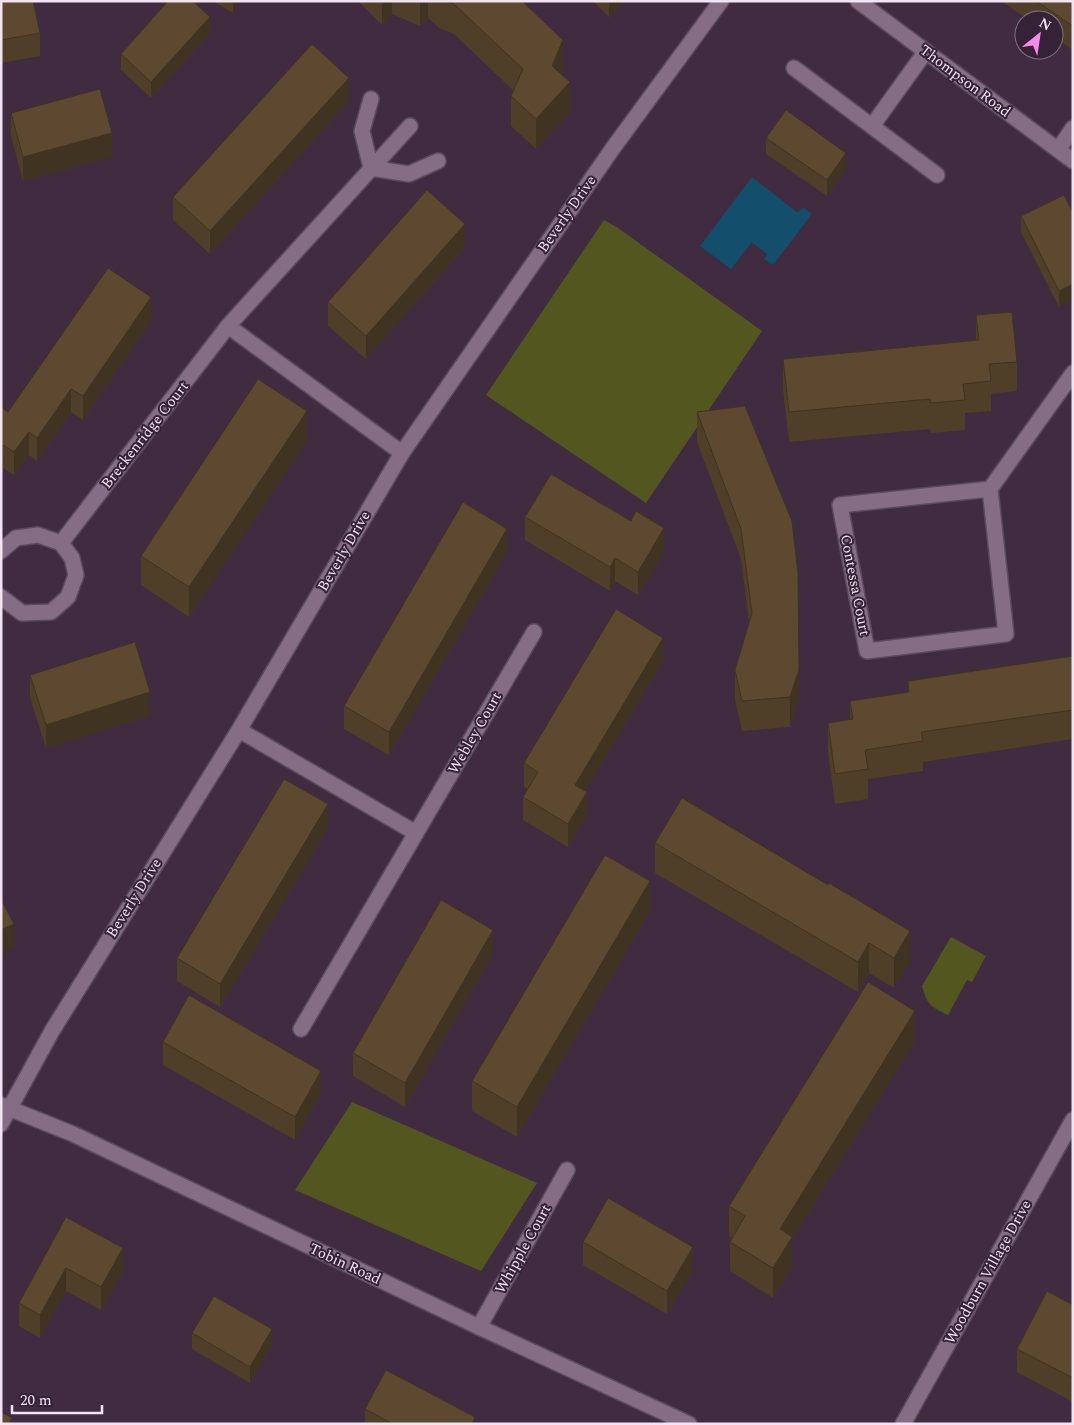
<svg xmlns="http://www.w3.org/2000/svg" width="1074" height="1425" viewBox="0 0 1074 1425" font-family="Spectral,serif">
  <rect width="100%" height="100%" fill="#402b41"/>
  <g fill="#53561f">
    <polygon points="604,220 618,228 762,331 646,503 486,395"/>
    <path d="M 951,937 L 986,956 L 972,982 L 967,980 L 948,1015 C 931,1007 927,1005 922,986 Z"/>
    <polygon points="352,1102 537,1183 481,1271 295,1190"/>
  </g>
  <polygon fill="#134f6d" points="752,177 798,213 803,207 812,214 773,265 764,259 767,254 752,242 731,269 700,246"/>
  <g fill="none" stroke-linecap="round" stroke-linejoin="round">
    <defs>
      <g id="lane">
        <polyline points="794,68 937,175"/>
        <polyline points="371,99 362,131 371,168 409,174 438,161"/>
        <polyline points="872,126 926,51"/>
        <polyline points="479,1327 567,1170"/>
      </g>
      <g id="street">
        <polyline points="858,1 1073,161"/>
        <polyline points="1058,150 1073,128"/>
        <polyline points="228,326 402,453"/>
        <polyline points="990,489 840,505 867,651 1006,634 990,489 1073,373"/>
        <polyline points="61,543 228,326 410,126"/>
        <polyline points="1,551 16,538 38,535 61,543 72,558 76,575 68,597 51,612 22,613 1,597"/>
        <polyline points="239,730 416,833"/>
        <polyline points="301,1029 534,632"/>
        <polyline points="1,1105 73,1134 479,1327 689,1424"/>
        <polyline points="1,1124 52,1031 239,730 402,453 613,148 721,1"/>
        <polyline points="903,1424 1073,1120"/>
      </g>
    </defs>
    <use href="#lane" stroke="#5b495d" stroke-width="18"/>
    <use href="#street" stroke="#5b495d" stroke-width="18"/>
    <use href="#lane" stroke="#846d85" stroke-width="15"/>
    <use href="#street" stroke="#846d85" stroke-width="15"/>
  </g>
  <g fill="#4f3f28">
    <polygon points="1,1 40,33 40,56 1,63"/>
    <polygon points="213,1 240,1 233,13"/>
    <polygon points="358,1 522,1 563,70 562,74 570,112 536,149 511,126 511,96 513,90 454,34 439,28 428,18 420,26 392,14 382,25"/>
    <polygon points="593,1 625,1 609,17"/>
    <polygon points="1001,1 1073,1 1073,50 1054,37 1054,20 1029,20"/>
    <polygon points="210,33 151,98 121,70 121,54"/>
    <polygon points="349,101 210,254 173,220 173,197"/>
    <polygon points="11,113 112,157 23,181 11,136"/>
    <polygon points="766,138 846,169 827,196 766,154"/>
    <polygon points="1073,213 1073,300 1059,307 1021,232 1021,216"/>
    <polygon points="465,247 366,359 328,326 328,302"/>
    <polygon points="976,315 1017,362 1017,391 991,394 991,411 965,413 965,430 931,433 930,429 789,442 783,389 783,359 976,340"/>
    <polygon points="151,321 83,420 71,412 37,461 29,455 14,475 3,468 1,471 1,407 8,412"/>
    <polygon points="745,406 799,700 790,727 742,731 735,700 735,670 749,622 741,559 697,442 697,412"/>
    <polygon points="307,441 189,617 141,585 141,556"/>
    <polygon points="525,517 664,551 638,595 615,581 610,591 525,540"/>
    <polygon points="507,552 389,755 344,729 344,706"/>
    <polygon points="1073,656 1073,739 923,762 923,771 868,779 868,799 835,804 828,753 828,723 850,720 850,701 908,693 908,681"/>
    <polygon points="663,661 585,791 587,815 568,847 523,820 523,797 528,789 524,787 524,763"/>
    <polygon points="30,675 150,716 46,748 30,698"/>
    <polygon points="328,828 220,1007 177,981 177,958"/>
    <polygon points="655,843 910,961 894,988 869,973 858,992 655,873"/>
    <polygon points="650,911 517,1137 472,1111 472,1081"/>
    <polygon points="493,953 405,1107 353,1076 353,1053"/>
    <polygon points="915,1041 792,1239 792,1267 773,1298 730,1271 730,1242 732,1238 729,1236 729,1206"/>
    <polygon points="163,1042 321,1094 295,1140 163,1065"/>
    <polygon points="66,1217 123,1272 101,1310 66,1291 40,1338 19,1326 19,1303"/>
    <polygon points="583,1242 693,1270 667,1314 583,1265"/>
    <polygon points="1073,1305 1073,1402 1017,1372 1017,1349"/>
    <polygon points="192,1333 272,1345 250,1383 192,1349"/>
    <polygon points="365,1409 475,1424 365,1424"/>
  </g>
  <g fill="#403321">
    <polygon points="233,1 240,1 233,13"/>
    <polygon points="382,1 392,1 392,14 382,25"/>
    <polygon points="420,1 428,1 428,18 420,26"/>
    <polygon points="609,1 625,1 609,17"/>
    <polygon points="210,17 210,33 151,98 151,82"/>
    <polygon points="563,40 563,70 552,96 552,66"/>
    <polygon points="349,78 349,101 210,254 210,231"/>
    <polygon points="570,82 570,112 536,149 536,119"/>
    <polygon points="112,133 112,157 23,181 23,157"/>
    <polygon points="846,153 846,169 827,196 827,180"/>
    <polygon points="465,224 465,247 366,359 366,336"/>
    <polygon points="1073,284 1073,300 1059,307 1059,291"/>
    <polygon points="151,297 151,321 83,420 83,396"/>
    <polygon points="71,389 71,412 37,461 37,438"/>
    <polygon points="307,411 307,441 189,617 189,587"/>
    <polygon points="29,432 29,455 14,475 14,452"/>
    <polygon points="3,445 3,468 1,471 1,448"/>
    <polygon points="664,528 664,551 638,595 638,572"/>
    <polygon points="507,529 507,552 389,755 389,732"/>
    <polygon points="615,558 615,581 610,591 610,567"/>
    <polygon points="663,638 663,661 575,808 575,785"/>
    <polygon points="799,670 799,700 790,727 790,697"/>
    <polygon points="150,692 150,716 46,748 46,725"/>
    <polygon points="587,792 587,815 568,847 568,824"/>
    <polygon points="328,804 328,828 220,1007 220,984"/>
    <polygon points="650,881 650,911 517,1137 517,1107"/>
    <polygon points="14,924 14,947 1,954 1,930"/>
    <polygon points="493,930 493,953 405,1107 405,1083"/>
    <polygon points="910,931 910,961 894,988 894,958"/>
    <polygon points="869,943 869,973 858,992 858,962"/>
    <polygon points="915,1011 915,1041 792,1239 792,1267 773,1298 773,1268 780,1229"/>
    <polygon points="321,1071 321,1094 295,1140 295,1117"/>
    <polygon points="693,1247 693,1270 667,1314 667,1291"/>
    <polygon points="123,1248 123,1272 101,1310 101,1287"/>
    <polygon points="66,1268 66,1291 40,1338 40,1315"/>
    <polygon points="272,1329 272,1345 250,1383 250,1367"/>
    <polygon points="475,1417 475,1424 472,1424"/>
  </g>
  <g fill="#5c492f" stroke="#403321">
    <polygon points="1,1 33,1 40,33 1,40"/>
    <polygon points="168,1 193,1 210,17 151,82 121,54"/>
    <polygon points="446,1 522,1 563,40 552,66 570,82 536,119 511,96 523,69 454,4"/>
    <polygon points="1036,1 1073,1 1073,26"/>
    <polygon points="312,44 349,78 210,231 173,197"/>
    <polygon points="100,89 112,133 23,157 11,113"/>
    <polygon points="786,110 846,153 827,180 766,138"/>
    <polygon points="427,190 465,224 366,336 328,302"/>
    <polygon points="1064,195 1073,213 1073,284 1059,291 1021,216"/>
    <polygon points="108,268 151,297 83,396 71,389 37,438 29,432 14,452 3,445 1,448 1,407 8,412"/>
    <polygon points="1012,312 1017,362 989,364 991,381 963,384 965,400 931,403 930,399 789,412 783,359 979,340 976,315"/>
    <polygon points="258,379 307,411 189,587 141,556"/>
    <polygon points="745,406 792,521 798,573 799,670 790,697 742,701 735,670 752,613 741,529 697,412"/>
    <polygon points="551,474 631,521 636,511 664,528 638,572 615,558 610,567 525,517"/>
    <polygon points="463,502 507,529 389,732 344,706"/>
    <polygon points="616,609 663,638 575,785 587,792 568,824 523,797 538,772 524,763"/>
    <polygon points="135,642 150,692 46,725 30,675"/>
    <polygon points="1073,656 1073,710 921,732 923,741 865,750 868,769 835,774 828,723 853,719 850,701 909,692 908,681"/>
    <polygon points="284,779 328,804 220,984 177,958"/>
    <polygon points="682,798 828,885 829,883 910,931 894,958 869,943 858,962 655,843"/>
    <polygon points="605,855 650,881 517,1107 472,1081"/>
    <polygon points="1,899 14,924 1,930"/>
    <polygon points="441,900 493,930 405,1083 353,1053"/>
    <polygon points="868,982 915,1011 780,1229 792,1237 773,1268 730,1242 745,1216 729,1206"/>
    <polygon points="189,995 321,1071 295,1117 163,1042"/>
    <polygon points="608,1198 693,1247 667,1291 583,1242"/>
    <polygon points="66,1217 123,1248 101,1287 66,1268 40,1315 19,1303"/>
    <polygon points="1047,1291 1073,1305 1073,1378 1017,1349"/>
    <polygon points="214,1296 272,1329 250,1367 192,1333"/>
    <polygon points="386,1370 475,1417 472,1424 393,1424 365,1409"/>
    <polygon points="1,1412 12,1418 9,1424 1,1424"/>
  </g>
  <g text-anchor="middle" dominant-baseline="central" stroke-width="4" stroke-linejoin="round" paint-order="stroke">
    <g font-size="15" fill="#f2e4f2" stroke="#352237">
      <text transform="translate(965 81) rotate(37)">Thompson Road</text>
      <text transform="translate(567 214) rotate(-55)">Beverly Drive</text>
      <text transform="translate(145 435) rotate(-52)">Breckenridge Court</text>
      <text transform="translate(344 551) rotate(-60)">Beverly Drive</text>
      <text transform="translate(855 585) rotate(79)">Contessa Court</text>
      <text transform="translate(475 733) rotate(-60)">Webley Court</text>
      <text transform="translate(134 898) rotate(-58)">Beverly Drive</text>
      <text transform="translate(523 1249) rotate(-61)">Whipple Court</text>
      <text transform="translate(345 1264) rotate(25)">Tobin Road</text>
      <text transform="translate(988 1272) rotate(-61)">Woodburn Village Drive</text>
    </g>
  </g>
  <rect width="1074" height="1425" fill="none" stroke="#f2e4f2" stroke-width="5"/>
  <g transform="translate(1039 35) rotate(30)"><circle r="24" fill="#352237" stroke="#817082"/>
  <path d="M0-4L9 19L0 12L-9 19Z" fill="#f888e9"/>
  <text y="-8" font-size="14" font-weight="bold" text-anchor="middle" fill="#f2e4f2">N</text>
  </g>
  <path d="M12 1405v8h90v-8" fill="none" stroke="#f2e4f2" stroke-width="2.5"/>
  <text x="20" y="1405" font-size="15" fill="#f2e4f2" stroke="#352237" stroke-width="4" paint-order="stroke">20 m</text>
</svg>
